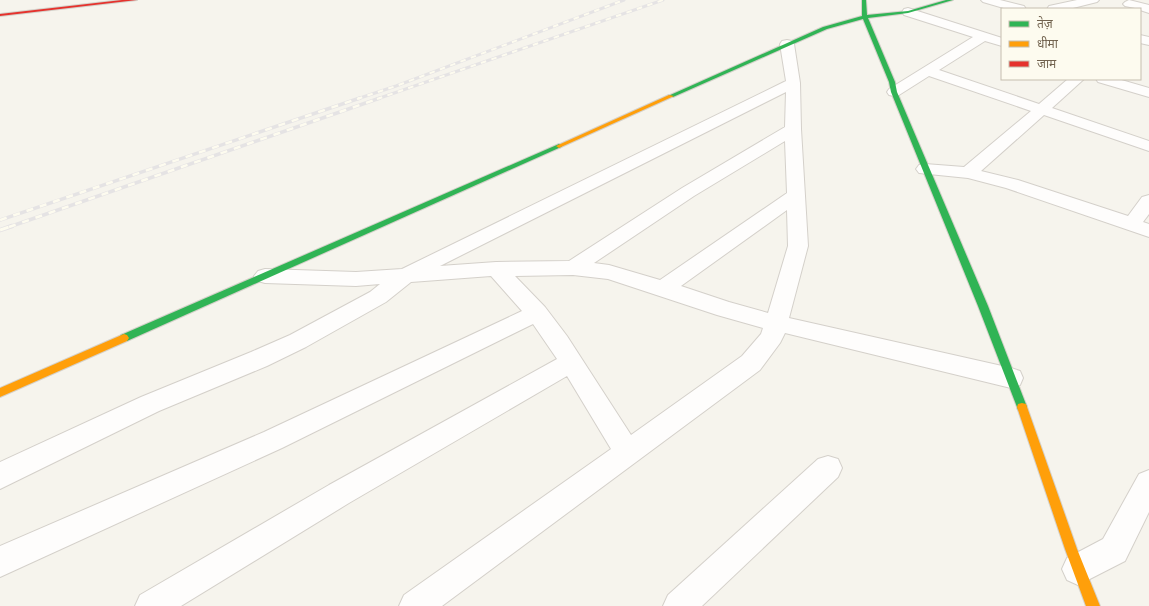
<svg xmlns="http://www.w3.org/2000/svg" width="1149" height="606" viewBox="0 0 1149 606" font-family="Montserrat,'Noto Sans Devanagari',sans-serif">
  <rect width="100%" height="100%" fill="#f6f4ed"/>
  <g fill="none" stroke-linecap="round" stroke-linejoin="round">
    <defs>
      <g id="street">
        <polygon points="981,0 1000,0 1024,6 1026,9 1007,9 983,2"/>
        <polygon points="1077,0 1099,0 1097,2 1069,9 1047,9 1049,6"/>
        <polygon points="1129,0 1149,5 1149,13 1140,10 1140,9 1125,6 1123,4 1125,2"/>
        <polygon points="908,8 1002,38 1002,46 985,41 939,70 1039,104 1068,79 1084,79 1052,108 1149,141 1149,151 1044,115 981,171 1018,180 1128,216 1142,197 1149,195 1149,214 1143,222 1149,224 1149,237 1006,188 968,178 919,173 916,169 919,165 925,164 964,167 1031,111 929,76 899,95 894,96 889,95 887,92 889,89 973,37 904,15 902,12 904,9"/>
        <polygon points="1140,35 1149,37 1149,45 1140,43"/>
        <path d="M 787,40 L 792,41 L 794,44 L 800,83 L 801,129 L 808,246 L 789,318 L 1011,368 L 1020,371 L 1023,378 L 1020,385 L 1011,388 L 785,333 L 780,343 L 760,370 L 442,606 L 399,606 L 404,595 L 611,449 L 567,376 L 349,503 L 181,606 L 135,606 L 140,595 L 329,485 L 557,359 L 533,324 L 282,448 L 0,577 L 0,546 L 264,432 L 522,311 L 491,276 L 411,282 L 386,302 L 306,347 L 267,366 L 159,411 L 0,489 L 0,462 L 141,397 L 251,352 L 290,335 L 370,292 L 380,284 L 356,286 L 265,283 L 258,281 L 254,276 L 258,271 L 265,269 L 356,272 L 402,269 L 786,81 L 780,44 L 782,41 ZM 786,92 L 785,127 L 682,188 L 569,261 L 496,262 L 440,266 ZM 785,141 L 787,193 L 660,280 L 609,265 L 594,263 L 694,196 ZM 787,210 L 788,246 L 768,313 L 729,302 L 681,286 ZM 573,275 L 608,279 L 717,315 L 763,328 L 761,334 L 742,356 L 631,435 L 567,336 L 545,307 L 515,276 Z"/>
        <polygon points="1096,79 1118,79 1149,88 1149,97 1098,82"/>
        <polygon points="828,456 838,459 842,468 838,477 702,606 663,606 668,595 818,459"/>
        <polygon points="1149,470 1149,512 1125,561 1078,585 1067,580 1062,569 1067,558 1103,539 1139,474"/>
      </g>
      <g id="fast">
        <polygon points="862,0 866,0 867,15 908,11 946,0 953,0 908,13 868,18 895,82 897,92 988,306 1027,407 1026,410 1022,411 1018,410 1017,407 978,306 891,92 889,82 863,19 827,29 673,97 668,96 823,27 862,16"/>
        <polygon points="559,144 562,146 561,147 127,341 121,341 119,338 121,335"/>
      </g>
      <g id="slow">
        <polygon points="669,95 674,96 561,147 559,148 556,146"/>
        <polygon points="124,334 127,335 129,338 127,341 0,397 0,388"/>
        <polygon points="1022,403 1026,404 1027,407 1077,549 1100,606 1086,606 1065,549 1017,407 1018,404"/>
      </g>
      <polygon id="jam" points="122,0 137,0 0,16 0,14"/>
    </defs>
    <use href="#street" stroke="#d4d0ca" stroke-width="2"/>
    <use href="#fast" stroke="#d5d1ca" stroke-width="2"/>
    <use href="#slow" stroke="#d5d1ca" stroke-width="2"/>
    <use href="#jam" stroke="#d5d1ca" stroke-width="2"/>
    <use href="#street" fill="#fefdfc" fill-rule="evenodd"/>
    <use href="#fast" fill="#30b455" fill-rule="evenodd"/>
    <use href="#slow" fill="#ff9f0a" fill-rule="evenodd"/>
    <use href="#jam" fill="#e5322d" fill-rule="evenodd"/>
    <defs>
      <g id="rail-far2">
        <polyline points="357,99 396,86 624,0"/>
        <polyline points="377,99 663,0"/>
      </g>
      <g id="rail-far1">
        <polyline points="0,220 360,98"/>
        <polyline points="9,227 380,98"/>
      </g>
      <polyline id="rail" points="0,230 12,226"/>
    </defs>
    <use href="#rail-far2" stroke="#e5e3e4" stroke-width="3"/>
    <use href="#rail-far1" stroke="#e5e3e4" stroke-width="3.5"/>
    <use href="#rail" stroke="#e5e3e4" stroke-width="4.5"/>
    <use href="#rail-far2" stroke="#fdfbef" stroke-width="2" stroke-dasharray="5.5" stroke-linecap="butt"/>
    <use href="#rail-far1" stroke="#fdfbef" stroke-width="2.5" stroke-dasharray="7" stroke-linecap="butt"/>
    <use href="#rail" stroke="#fdfbef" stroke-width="3" stroke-dasharray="9" stroke-linecap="butt"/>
  </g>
  <rect x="1001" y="8" width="140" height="72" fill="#fdfbef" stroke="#c5beaf"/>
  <rect x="1009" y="21" width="20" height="6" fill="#30b455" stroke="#c5beaf"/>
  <text x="1037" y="28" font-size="12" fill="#72634f">तेज़</text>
  <rect x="1009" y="41" width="20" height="6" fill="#ff9f0a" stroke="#c5beaf"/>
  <text x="1037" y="48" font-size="12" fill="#72634f">धीमा</text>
  <rect x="1009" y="61" width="20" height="6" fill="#e5322d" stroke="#c5beaf"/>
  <text x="1037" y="68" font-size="12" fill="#72634f">जाम</text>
</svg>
